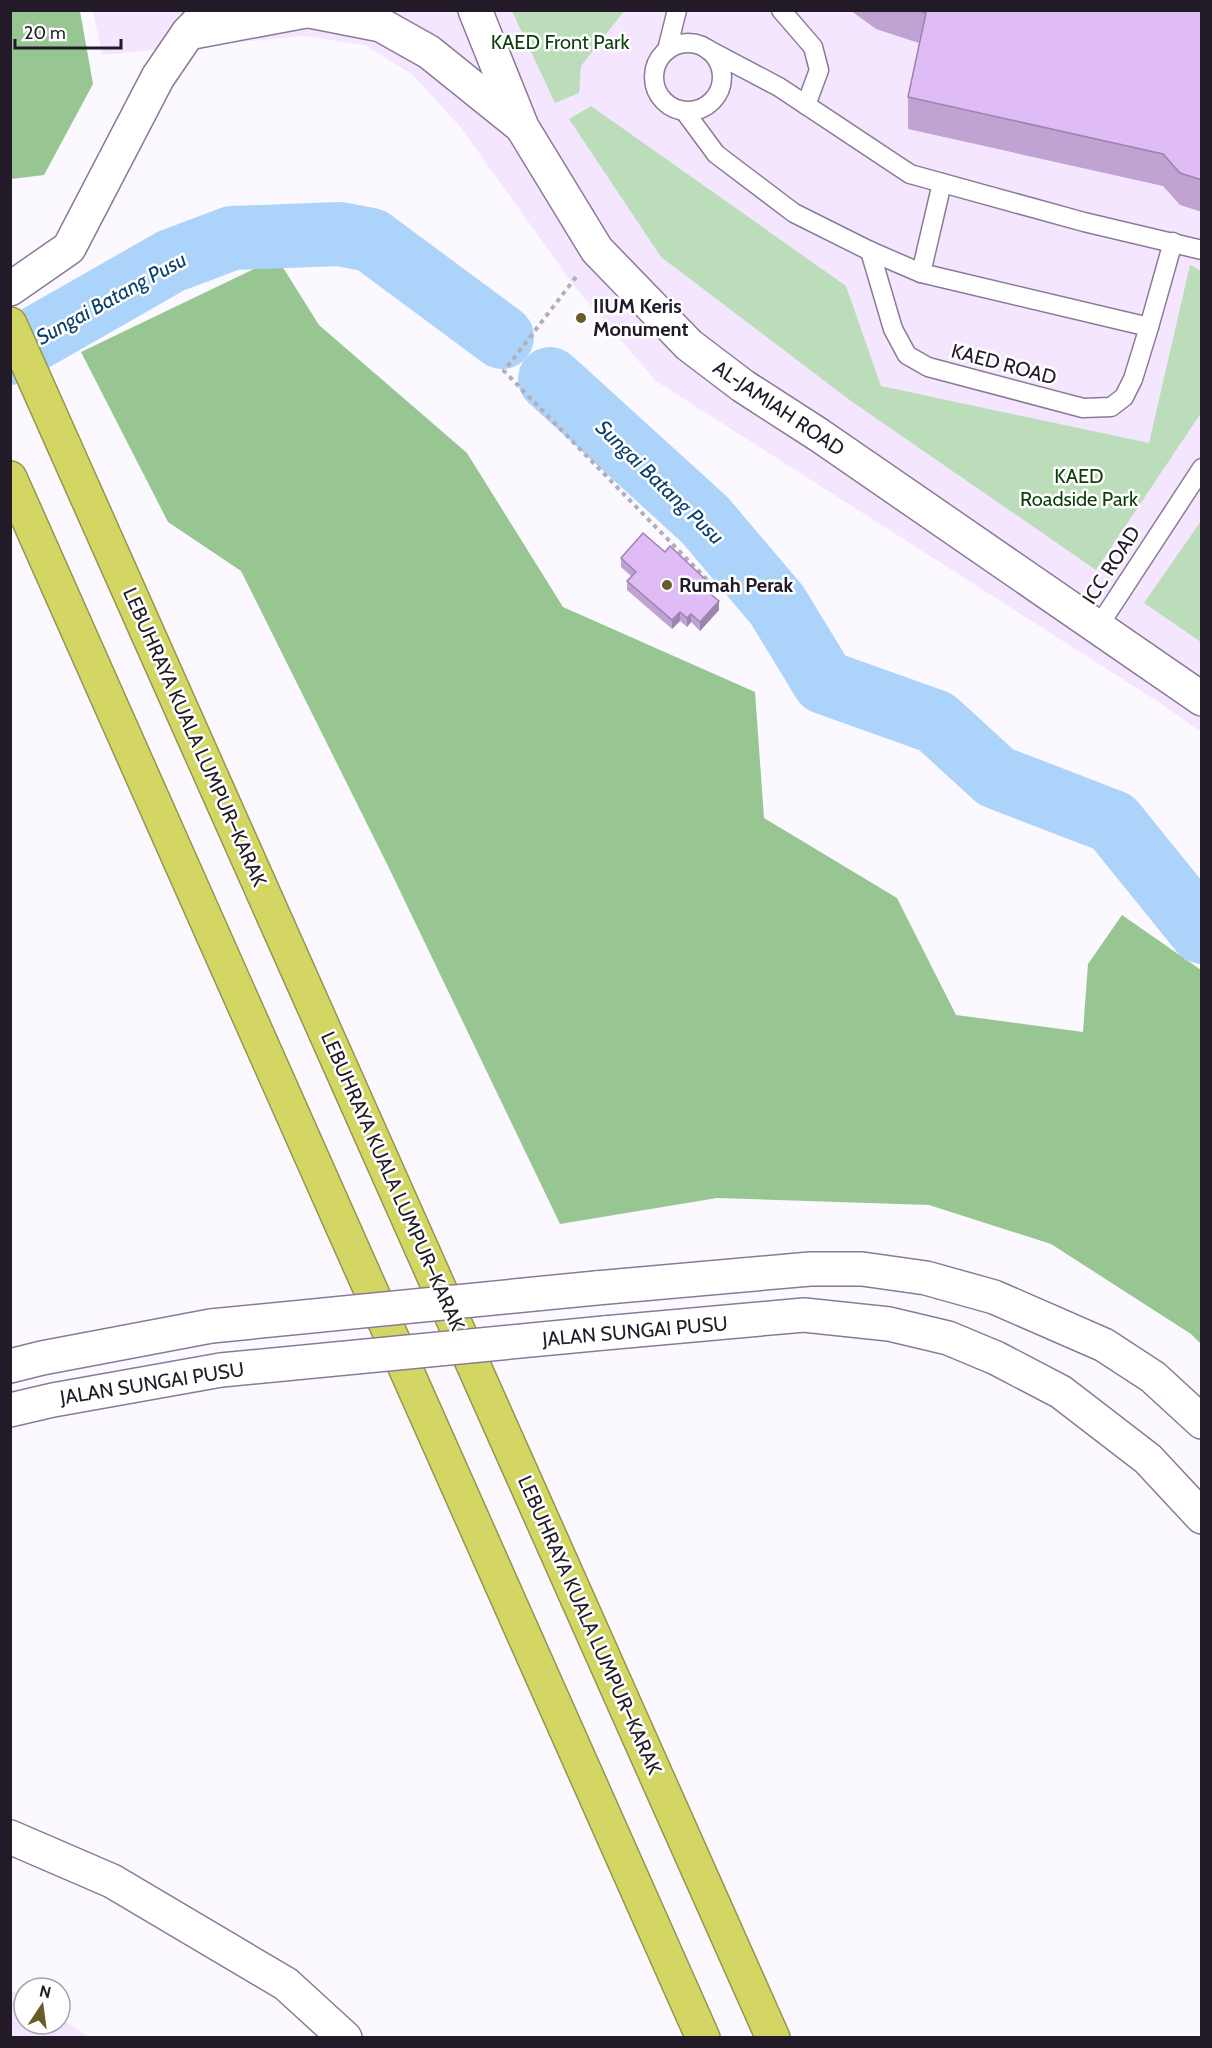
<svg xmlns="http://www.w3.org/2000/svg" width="1212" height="2048" viewBox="0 0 1212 2048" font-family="Cabin,sans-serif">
  <rect width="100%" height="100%" fill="#fcf8ff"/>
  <g fill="#f4e6fe">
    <polygon points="93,11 1201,11 1201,732 1163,705 656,381 575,287 461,128 413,75 365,45 304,36 102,55"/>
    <polygon points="10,1991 24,1995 24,2024 60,2024 60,2018 89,2037 11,2037"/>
  </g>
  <g fill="#bcddb9">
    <polygon points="512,11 624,11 581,66 579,93 555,103"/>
    <polygon points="591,106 846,286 881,386 1149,443 1190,265 1201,271 1201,413 1096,570 851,401 661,257 569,119"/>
    <polygon points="1201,521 1202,642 1201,642 1144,603"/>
  </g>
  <g fill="#98c693">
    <polygon points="10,11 80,11 93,84 44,175 11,179"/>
    <polygon points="277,258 319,325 467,453 563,607 755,692 764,818 897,898 956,1015 1083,1032 1088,964 1122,915 1201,970 1201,1344 1191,1334 1051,1244 929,1205 717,1198 560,1224 387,864 241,571 168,522 81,352"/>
  </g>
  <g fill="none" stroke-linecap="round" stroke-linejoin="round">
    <g stroke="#acd3fa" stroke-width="64">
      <polyline points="10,353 171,261 232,238 339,234 371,240 502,337"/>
      <polyline points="550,379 705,520 777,605 824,682 936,722 996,777 1113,822 1202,932"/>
    </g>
    <defs>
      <g id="lane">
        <polyline points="781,10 813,47 819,70 806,105"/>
        <circle cx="688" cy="77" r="34"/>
        <polyline points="707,49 779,87 910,174 1084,222 1202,250"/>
        <polyline points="667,50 677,10"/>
        <polyline points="685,112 716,154 794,213 870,251 921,273"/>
        <polyline points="870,251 893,329 907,355 928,367 1083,408 1111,407 1124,397 1133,379 1149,327 921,273 942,183"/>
        <polyline points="1149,327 1173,242"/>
        <polyline points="1098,627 1202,468"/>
      </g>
      <g id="secondary">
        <polyline points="475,10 522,127 597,250 689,345 743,386 819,435 1202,699"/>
        <polyline points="310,11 381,25 429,52 521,126"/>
        <polyline points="188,33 311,10"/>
        <polyline points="10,289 69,248 158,77 188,33 210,10"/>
        <polyline points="596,1288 810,1269 862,1269 926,1278 994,1297 1104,1345 1153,1377 1202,1422"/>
        <polyline points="604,1333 804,1315 889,1324 948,1338 996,1358 1061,1392 1148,1459 1202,1517"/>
        <polyline points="10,1366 42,1358 211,1326"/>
        <polyline points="10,1410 53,1400 221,1370"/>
        <polyline points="10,1837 112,1881 286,1984 345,2038"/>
      </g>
      <g id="highway">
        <polyline points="10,324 773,2038"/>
        <polyline points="10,478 703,2038"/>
      </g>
    </defs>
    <use href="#lane" stroke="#8b7a97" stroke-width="21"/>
    <use href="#secondary" stroke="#8b7a97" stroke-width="36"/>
    <use href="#highway" stroke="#96954f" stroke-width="36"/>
    <polyline stroke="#b3aeb7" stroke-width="4" stroke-dasharray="4.5 4.5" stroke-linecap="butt" points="576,277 504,371 722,595"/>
    <use href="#lane" stroke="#fff" stroke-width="18"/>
    <use href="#secondary" stroke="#fff" stroke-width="33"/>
    <use href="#highway" stroke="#d4d664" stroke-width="33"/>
    <defs>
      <g id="secondary-bridge">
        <polyline points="211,1326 596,1288"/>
        <polyline points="221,1370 604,1333"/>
      </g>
    </defs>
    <use href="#secondary-bridge" stroke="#8b7a97" stroke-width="36" stroke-linecap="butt"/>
    <use href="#secondary-bridge" stroke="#fff" stroke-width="33"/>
  </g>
  <g fill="#c0a2d3">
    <polygon points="850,10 1202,10 1202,212 1180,205 1163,186 908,129 908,97 919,43 876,29"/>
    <polygon points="621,558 706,589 719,610 700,631 691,622 687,627 680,621 672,629 627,590 627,581 632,577 621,567"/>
  </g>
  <g fill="#9c84ac">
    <polygon points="706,580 706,589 701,595 701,586"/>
    <polygon points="719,601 719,610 700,631 700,622"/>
    <polygon points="680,612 680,621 672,629 672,620"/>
    <polygon points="691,614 691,622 687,627 687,618"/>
  </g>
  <g fill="#dfbcf5" stroke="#9c84ac" stroke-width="1.5">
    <polygon points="917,10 1202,10 1202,180 1180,173 1163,154 908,97 926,13"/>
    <polygon points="643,533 665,552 670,546 706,580 701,586 719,601 700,622 691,614 687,618 680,612 672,620 627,581 636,572 621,558"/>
  </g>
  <g fill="#685b28" stroke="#fff" stroke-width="2">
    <circle cx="581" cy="318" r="6"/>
    <circle cx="667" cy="585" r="6"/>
  </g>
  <g text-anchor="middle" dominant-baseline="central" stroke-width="5" stroke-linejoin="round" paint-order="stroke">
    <g font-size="20" fill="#0e3d0c" stroke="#fff">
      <text x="560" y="42">KAED Front Park</text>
      <text x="1079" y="476">KAED<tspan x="1079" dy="23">Roadside Park</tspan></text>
    </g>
    <g font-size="20" font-weight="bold" fill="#221b27" stroke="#fff" text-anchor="start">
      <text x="593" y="306">IIUM Keris<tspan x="593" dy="23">Monument</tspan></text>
      <text x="679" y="585">Rumah Perak</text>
    </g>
    <g font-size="20" fill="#221b27" stroke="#fff">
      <text transform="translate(1004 364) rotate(15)">KAED ROAD</text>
      <text transform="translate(779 408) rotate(34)">AL-JAMIAH ROAD</text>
      <text transform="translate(1111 565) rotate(-57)">ICC ROAD</text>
      <text transform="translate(195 737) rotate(66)">LEBUHRAYA KUALA LUMPUR–KARAK</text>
      <text transform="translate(393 1181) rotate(66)">LEBUHRAYA KUALA LUMPUR–KARAK</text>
      <text transform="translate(635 1331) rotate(-5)">JALAN SUNGAI PUSU</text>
      <text transform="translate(152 1383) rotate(-9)">JALAN SUNGAI PUSU</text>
      <text transform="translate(590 1625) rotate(66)">LEBUHRAYA KUALA LUMPUR–KARAK</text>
    </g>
    <g font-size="21" font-style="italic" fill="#09406c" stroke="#fff">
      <text transform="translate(111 298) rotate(-29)">Sungai Batang Pusu</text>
      <text transform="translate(660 482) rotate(44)">Sungai Batang Pusu</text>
    </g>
  </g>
  <rect width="1212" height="2048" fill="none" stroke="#221b27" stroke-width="24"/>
  <g transform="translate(42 2006) rotate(13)"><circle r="28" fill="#ffffff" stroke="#a7a4a9" stroke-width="1.5"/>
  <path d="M0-4.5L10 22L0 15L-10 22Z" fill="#685b28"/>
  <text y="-9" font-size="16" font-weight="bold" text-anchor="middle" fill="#221b27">N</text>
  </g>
  <path d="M15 39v9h106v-9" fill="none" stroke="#221b27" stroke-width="3"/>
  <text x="24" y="39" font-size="18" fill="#221b27" stroke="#ffffff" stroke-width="4.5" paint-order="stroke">20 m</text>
</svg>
